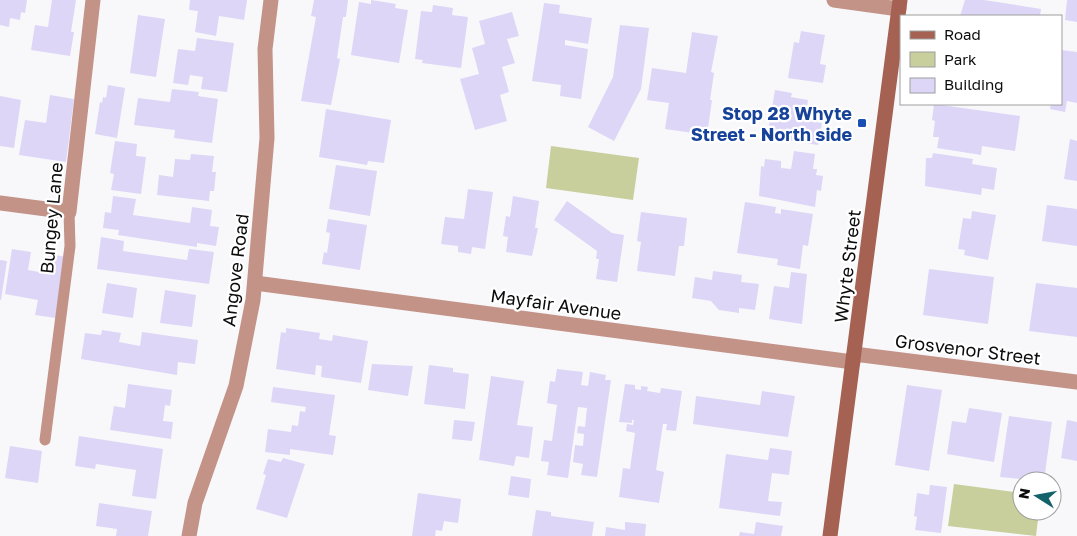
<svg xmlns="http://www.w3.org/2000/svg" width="1077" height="536" viewBox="0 0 1077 536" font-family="'Golos Text',sans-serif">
  <rect width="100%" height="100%" fill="#f8f8fb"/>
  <g fill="#c8cf9c">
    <polygon points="551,146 639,158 633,200 546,188"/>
    <polygon points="954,484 1022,493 1022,511 1039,511 1036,536 948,526"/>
  </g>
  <g fill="#ddd6f7">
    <polygon points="0,0 27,0 25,13 21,12 20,20 10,18 9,27 0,25"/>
    <polygon points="52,0 76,0 71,32 74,32 70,56 31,50 35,25 48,27"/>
    <polygon points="190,0 247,0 244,20 219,16 216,36 195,32 198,11 189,10"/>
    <polygon points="314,0 348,0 346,17 343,17 337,58 340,59 331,105 301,101 316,17 311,16"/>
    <polygon points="371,0 396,4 395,8 408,10 399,63 351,55 359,2 371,4"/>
    <polygon points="965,0 984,0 1041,9 1040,16 960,16"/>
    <polygon points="1067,0 1077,0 1077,22 1065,20"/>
    <polygon points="544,3 560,5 559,13 592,18 588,44 565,40 565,45 588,49 581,99 560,96 561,85 532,81"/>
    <polygon points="433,5 453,8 452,15 468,17 461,68 422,63 423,60 415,59 421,11 432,12"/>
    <polygon points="512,12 519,36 507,39 515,63 502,67 509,92 500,95 507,121 475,130 460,79 479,74 472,48 485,44 479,21"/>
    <polygon points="138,15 165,19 156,77 130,73"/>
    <polygon points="620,25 649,28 641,89 614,141 588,127 613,77"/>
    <polygon points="801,31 825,35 820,64 826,65 823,83 788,78 794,42 799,43"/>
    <polygon points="692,32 718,36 711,72 714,73 710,100 712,100 707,135 665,129 669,103 647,100 652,68 686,73"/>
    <polygon points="197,38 234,43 227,92 201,89 203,77 190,75 188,85 173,83 178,49 195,51"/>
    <polygon points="1061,50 1077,52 1077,103 1067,101 1065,112 1050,109 1051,104 1061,104"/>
    <polygon points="108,85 125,88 117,138 95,134 100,102 102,103 103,97 106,98"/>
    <polygon points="172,89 199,92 198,96 218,99 212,143 174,138 175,130 134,125 138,98 170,102"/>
    <polygon points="775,90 792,93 791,97 808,100 805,120 822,123 818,145 767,137"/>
    <polygon points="50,95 74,99 66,162 19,155 25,120 46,123"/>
    <polygon points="0,96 21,100 14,148 0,146"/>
    <polygon points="934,104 1020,116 1015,151 982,146 981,155 937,148 939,137 933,137 935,121 932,120"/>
    <polygon points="326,109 391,120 384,163 368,161 367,165 319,157"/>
    <polygon points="1070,139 1077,141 1077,181 1064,179"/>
    <polygon points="115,141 137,144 136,156 146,157 141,194 111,190 114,174 110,173"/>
    <polygon points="794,151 815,154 813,169 817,169 816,175 823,176 821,191 817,190 815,207 759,196 761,166 764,167 765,159 781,161 781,168 791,169"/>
    <polygon points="933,153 973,159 972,164 997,168 994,190 982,188 981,195 925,186 926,158 932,158"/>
    <polygon points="191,154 214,156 212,172 216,172 214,191 210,191 209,201 157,195 159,175 173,177 175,159 190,160"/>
    <polygon points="336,165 377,171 370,216 329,209"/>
    <polygon points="468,189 493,192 485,249 472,247 471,254 458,252 458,246 441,244 445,217 464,219"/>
    <polygon points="113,196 136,199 133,215 190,223 192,207 212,210 210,226 219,227 216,246 197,243 197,247 118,235 119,230 103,228 105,212 111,213"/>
    <polygon points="513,196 539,201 535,228 538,228 532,256 506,252 508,237 503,236 506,216 510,217"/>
    <polygon points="567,201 612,233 624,235 617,282 596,279 599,259 596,259 597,251 554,220"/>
    <polygon points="745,202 776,207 775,213 781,214 781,209 813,214 808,246 803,245 800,269 777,265 778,259 737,253"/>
    <polygon points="1047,205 1077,209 1077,246 1042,241"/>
    <polygon points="972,211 996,215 988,260 964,255 965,250 958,249 963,218 971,219"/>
    <polygon points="641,212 687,218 684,246 679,246 675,276 637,271 641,242 637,241"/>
    <polygon points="328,219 367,225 360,270 322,264 324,252 327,253 330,233 326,232"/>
    <polygon points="101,237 124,241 123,251 187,260 189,249 214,252 209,284 97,269"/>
    <polygon points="12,249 31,252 28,270 45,273 48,254 67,257 56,318 35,315 38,300 5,294"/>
    <polygon points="0,260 7,261 1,300 0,300"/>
    <polygon points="929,269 994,277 988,324 923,315"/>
    <polygon points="713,271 742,275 741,282 759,284 755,310 739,308 739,313 719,310 711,301 692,298 695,277 712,280"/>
    <polygon points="791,272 807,274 802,324 769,319 774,286 789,288"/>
    <polygon points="107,283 137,288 133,318 102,313"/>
    <polygon points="1036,283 1077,288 1077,337 1029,331"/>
    <polygon points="165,290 196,295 192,327 160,323"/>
    <polygon points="286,328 320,333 319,339 332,341 333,335 368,341 361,383 321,377 322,366 316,365 315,375 276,369 281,332 286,333"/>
    <polygon points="102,330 121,333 119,342 140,346 142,332 198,340 195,364 178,362 177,375 81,359 85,333 101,335"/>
    <polygon points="372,364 413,366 408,396 368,390"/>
    <polygon points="429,365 453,368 453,372 469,374 465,409 424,404"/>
    <polygon points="557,369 583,372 581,385 588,386 590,372 606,375 605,380 611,380 597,477 581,475 583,464 573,462 575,445 583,446 584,434 577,433 578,426 585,427 587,408 578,407 568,478 547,475 549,462 541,461 544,440 552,441 557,405 547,403 550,381 555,382"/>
    <polygon points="491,376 524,381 517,425 533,427 529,458 516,456 514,466 479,460"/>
    <polygon points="128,384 172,390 170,406 165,405 163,421 173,422 171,439 110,430 114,406 125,408"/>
    <polygon points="625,384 635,385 635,389 641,390 641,386 648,387 647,391 660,393 661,388 682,391 676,431 666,430 667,424 663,424 656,470 664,472 659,503 619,497 623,468 630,469 635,433 626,431 627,424 633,425 634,420 632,420 632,423 619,422"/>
    <polygon points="907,385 942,390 929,471 895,465"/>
    <polygon points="273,387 335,395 329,435 336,436 333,455 290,449 290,455 265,452 268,429 291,432 292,425 298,426 300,411 305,412 306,407 271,402"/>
    <polygon points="762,391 795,396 788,437 693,424 696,396 760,405"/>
    <polygon points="969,408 1002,413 994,462 947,454 952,421 966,423"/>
    <polygon points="1009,416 1052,422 1044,481 1000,477"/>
    <polygon points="454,420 475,422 472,441 452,439"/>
    <polygon points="1067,420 1077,422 1077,461 1061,458"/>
    <polygon points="79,436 163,449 156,499 132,496 136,470 96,464 95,469 75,466"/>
    <polygon points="10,446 42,451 38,483 5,478"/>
    <polygon points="770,448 792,451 789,475 772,473 768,501 782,502 780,516 719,508 726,454 768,460"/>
    <polygon points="283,458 305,464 287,518 256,509 266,475 263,474 268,459 281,462"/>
    <polygon points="511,476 531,479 529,498 508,495"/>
    <polygon points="930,485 947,487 941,533 915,530 917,517 914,516 917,493 929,495"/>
    <polygon points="418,493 461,499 458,523 444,521 442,531 436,530 435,536 412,536"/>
    <polygon points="99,503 152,511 148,536 116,536 117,529 96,526"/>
    <polygon points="536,510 551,512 551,516 594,522 592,536 532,536"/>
    <polygon points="625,522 646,524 645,536 605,536 606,527 625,530"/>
    <polygon points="756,522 783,526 781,536 739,536 740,532 754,534"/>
  </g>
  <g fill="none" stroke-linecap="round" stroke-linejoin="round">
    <polyline stroke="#c39388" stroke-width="11" points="45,440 70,246 69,212"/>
    <g stroke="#c39388" stroke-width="15">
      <polyline points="834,0 899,9"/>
      <polyline points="0,203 69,212 93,0"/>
      <polyline points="255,283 853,362"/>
      <polyline points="854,354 1077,382"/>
      <polyline points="189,536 195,503 236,386 253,300 267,138 265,49 271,0"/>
    </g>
    <polyline stroke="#a56252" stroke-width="15" points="830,536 900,0"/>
  </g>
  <rect fill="#1a4fb4" stroke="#fff" stroke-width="2" x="857" y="118" width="10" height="10" rx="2.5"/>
  <g text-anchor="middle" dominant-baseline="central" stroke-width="4.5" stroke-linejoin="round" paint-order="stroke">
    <g font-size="18" font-weight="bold" fill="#164399" stroke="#fff" text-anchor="end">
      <text x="852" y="113">Stop 28 Whyte<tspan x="852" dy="21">Street - North side</tspan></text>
    </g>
    <g font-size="18" fill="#0c0c0d" stroke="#fff">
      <text transform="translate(51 218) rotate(-85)">Bungey Lane</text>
      <text transform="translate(847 266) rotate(-83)">Whyte Street</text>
      <text transform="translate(235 270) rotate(-83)">Angove Road</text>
      <text transform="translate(556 304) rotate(8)">Mayfair Avenue</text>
      <text transform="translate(968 349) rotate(7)">Grosvenor Street</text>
    </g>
  </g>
  <rect x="900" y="15" width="162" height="90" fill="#ffffff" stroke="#9e9e9e"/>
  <rect x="910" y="31" width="25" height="8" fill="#a56252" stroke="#9e9e9e"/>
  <text x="944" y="40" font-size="15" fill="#0c0c0d">Road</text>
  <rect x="910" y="52" width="25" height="15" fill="#c8cf9c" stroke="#9e9e9e"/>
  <text x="944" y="65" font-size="15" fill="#0c0c0d">Park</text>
  <rect x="910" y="78" width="25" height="15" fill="#ddd6f7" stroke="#9e9e9e"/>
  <text x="944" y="90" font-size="15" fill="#0c0c0d">Building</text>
  <g transform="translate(1037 496) rotate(281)"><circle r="24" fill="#ffffff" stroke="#9e9e9e"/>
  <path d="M0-4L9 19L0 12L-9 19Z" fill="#13626a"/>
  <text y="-8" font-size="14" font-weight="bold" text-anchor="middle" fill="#0c0c0d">N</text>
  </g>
</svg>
